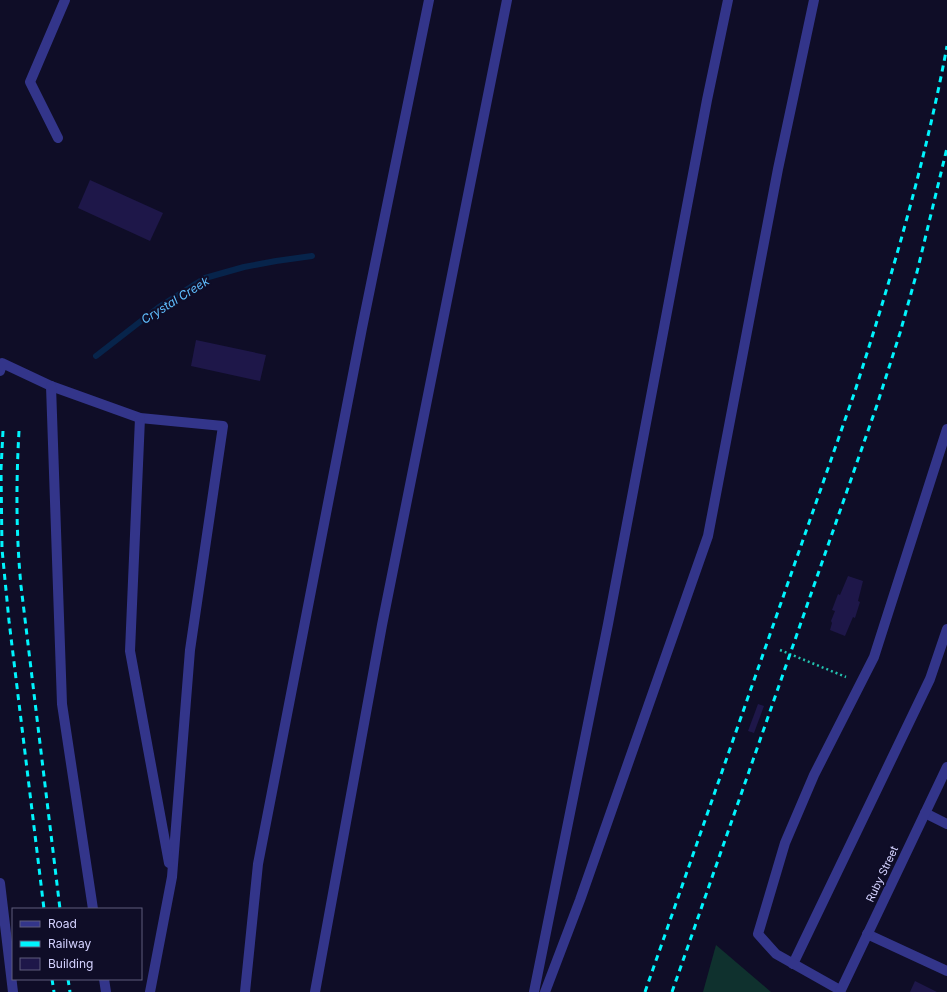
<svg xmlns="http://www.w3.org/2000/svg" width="947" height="992" viewBox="0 0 947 992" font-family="Inter,sans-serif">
  <rect width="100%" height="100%" fill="#0f0d27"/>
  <polygon fill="#0f312e" points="716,945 771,992 703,992"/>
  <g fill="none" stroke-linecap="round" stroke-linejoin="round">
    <polyline stroke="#07244b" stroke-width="6" points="96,356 159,307 205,278 244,267 276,261 312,256"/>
  </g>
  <g fill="#1e1749">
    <polygon points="90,180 163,213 150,241 78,208"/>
    <polygon points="196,340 266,355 260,381 191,366"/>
    <polygon points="848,576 863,581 858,601 860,602 855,618 853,617 845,636 830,630 832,623 831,621 835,611 832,610 838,594 840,595"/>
    <polygon points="758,704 764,706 754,733 748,731"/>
    <polygon points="915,981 937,992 910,992"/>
  </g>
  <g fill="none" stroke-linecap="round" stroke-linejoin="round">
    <polyline stroke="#23c2af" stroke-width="2.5" stroke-dasharray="2 3" stroke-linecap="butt" points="780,650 846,677"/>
    <g stroke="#33358a" stroke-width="10">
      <polyline points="58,138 30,82 65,0"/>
      <polyline points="0,371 2,363 51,386 140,418 223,426 190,650 172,877 150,992"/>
      <polyline points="51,386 62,704 93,909"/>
      <polyline points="140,418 130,651 169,863"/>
      <polyline points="925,813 947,824"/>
      <polyline points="0,883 13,992"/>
      <polyline points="867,934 947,971"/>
      <polyline points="793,964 930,679 947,629"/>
      <polyline points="104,979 106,992"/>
      <polyline points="840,990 776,954 758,934 785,843 814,775 874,657 947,429"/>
      <polyline points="245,992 258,864 362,328 429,0"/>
      <polyline points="315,992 382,625 507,0"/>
      <polyline points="534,992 608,624 707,100 728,0"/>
      <polyline points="545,992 580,900 708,536 778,169 814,0"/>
      <polyline points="840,992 947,767"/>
    </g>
    <g stroke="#00f4fd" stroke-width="3" stroke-dasharray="6 5" stroke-linecap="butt">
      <polyline points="3,431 1,469 2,549 9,621 44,909"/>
      <path d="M 19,431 C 16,484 16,533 21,586 L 60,909"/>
      <polyline points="52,979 54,992"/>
      <polyline points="68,979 70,992"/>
      <path d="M 645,992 L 854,394 C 891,279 925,164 947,46"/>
      <polyline points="672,992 877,405 900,333 917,272 947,148"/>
    </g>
  </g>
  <g text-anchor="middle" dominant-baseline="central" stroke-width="4" stroke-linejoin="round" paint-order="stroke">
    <g font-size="11" fill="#d4d2ff" stroke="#0f0d27">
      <text transform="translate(882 874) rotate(-65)">Ruby Street</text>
    </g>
    <g font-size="12" font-style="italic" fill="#60bfff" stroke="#0f0d27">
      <text transform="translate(175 300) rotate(-32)">Crystal Creek</text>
    </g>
  </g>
  <rect x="12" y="908" width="130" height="72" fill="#0f0d27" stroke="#5e5c7d"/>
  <rect x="20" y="921" width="20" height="6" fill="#33358a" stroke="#5e5c7d"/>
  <text x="48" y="928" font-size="12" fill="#d4d2ff">Road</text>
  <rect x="20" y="941" width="20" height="6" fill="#00f4fd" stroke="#5e5c7d"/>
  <text x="48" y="948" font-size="12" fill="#d4d2ff">Railway</text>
  <rect x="20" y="958" width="20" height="12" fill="#1e1749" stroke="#5e5c7d"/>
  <text x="48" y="968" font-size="12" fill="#d4d2ff">Building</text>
</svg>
